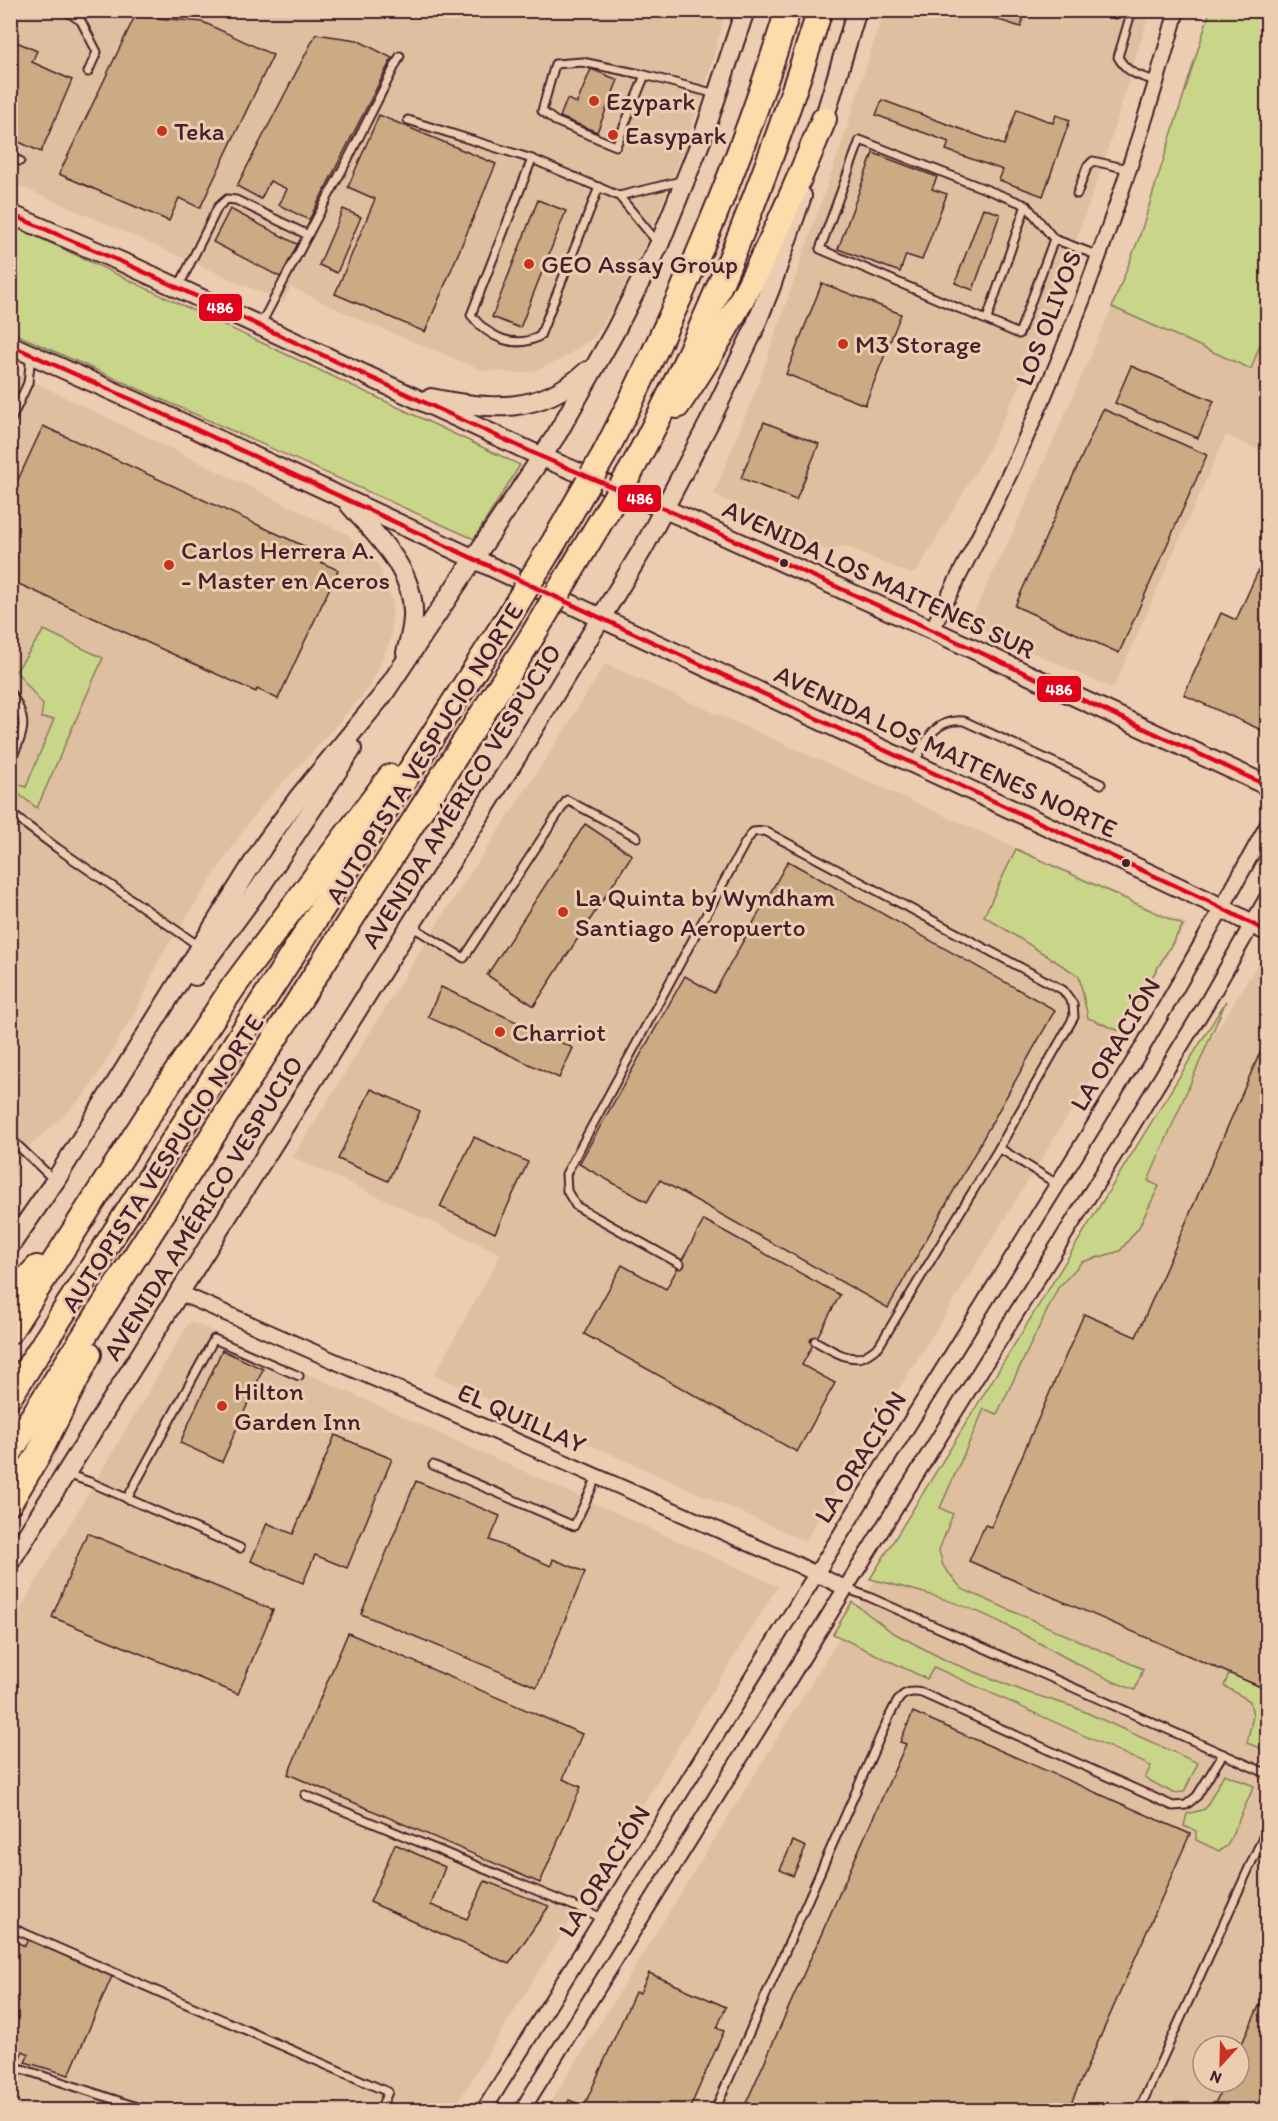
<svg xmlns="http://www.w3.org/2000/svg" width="1278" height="2121" viewBox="0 0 1278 2121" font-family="Itim,sans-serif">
  <rect width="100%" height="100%" fill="#ebcdb1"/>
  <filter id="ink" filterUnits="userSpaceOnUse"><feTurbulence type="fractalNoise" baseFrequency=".0167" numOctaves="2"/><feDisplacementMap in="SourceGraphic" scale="12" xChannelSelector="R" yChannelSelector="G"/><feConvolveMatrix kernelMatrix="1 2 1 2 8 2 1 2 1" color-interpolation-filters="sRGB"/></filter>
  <g filter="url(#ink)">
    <g fill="#dec0a1" fill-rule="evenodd">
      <polygon points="11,11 726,11 704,91 672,180 644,247 613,308 596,336 561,360 531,372 515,373 483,370 365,322 291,287 283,302 25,188 11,183"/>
      <polygon points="883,11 1150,11 1104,162 1036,352 989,449 917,571 910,574 845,546 829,551 714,494 760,379 847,128"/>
      <polygon points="1112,307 1250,369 1267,326 1267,454 1226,435 1113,689 974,626 973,614 1013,532"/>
      <polygon points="11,371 347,534 377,562 393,602 391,639 370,687 311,754 267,799 247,825 161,956 137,1010 84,1096 24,1152 11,1192"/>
      <polygon points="605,664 1187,924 805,1541 434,1375 501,1254 293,1157 437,924 559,739"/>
      <path d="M 1261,959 L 1267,962 L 1267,2110 L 546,2110 ZM 1203,2046 L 1239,2046 L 1239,2082 L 1203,2082 Z"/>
      <polygon points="190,1321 778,1586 453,2110 11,2110 11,1624"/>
    </g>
    <g fill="#c9d68a" stroke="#8a7a5a" stroke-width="1.5">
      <polygon points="1210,11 1267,11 1267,326 1251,369 1112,307 1139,238"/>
      <polygon points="11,226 42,239 520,465 474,539 11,332"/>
      <polygon points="44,630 103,658 37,808 20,795 14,783 26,787 54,719 41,718 43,705 16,671"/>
      <polygon points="1016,849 1183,925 1120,1031 1088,1018 1079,976 984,916"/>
      <path d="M 1226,1001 L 1148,1181 L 1159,1186 L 1139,1227 L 1120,1251 L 1082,1262 L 1058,1288 L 997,1414 L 984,1409 L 940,1508 L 953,1514 L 939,1550 L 943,1566 L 962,1589 L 1143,1669 L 1135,1690 C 1085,1672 1041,1642 994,1619 C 954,1600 913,1589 870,1579 Z"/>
      <polygon points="852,1602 892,1632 947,1661 1026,1692 1074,1707 1198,1763 1184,1792 1173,1793 1145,1778 1151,1766 934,1667 927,1679 833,1634"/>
      <polygon points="1229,1673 1267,1690 1267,1751 1247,1743 1253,1716 1250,1701 1224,1686"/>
      <polygon points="1224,1774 1254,1786 1227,1846 1219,1851 1196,1840 1196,1831 1184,1826 1187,1814 1205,1809"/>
    </g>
    <g fill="#caab83" stroke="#4a1f2b" stroke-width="1.5">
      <polygon points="967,10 1026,10 1021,27"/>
      <polygon points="1088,10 1119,10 1116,19"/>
      <polygon points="135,16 203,22 273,55 200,208 179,198 169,221 59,174"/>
      <polygon points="316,34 357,40 392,58 309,220 279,205 287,189 270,181 261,199 237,186"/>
      <polygon points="10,39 37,51 32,62 72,80 41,152 10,138"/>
      <polygon points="591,69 618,80 597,132 560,117 567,99 577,103"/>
      <polygon points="882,100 1004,145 1017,109 1053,123 1056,115 1070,120 1043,196 999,180 1003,170 946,150 949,142 876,115"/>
      <polygon points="379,115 496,164 425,332 335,294 375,199 348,187"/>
      <polygon points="873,153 937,177 932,189 947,194 922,260 906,255 900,272 838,249"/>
      <polygon points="538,200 566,211 520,328 492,317"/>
      <polygon points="983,208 1000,214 973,290 955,283"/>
      <polygon points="230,209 299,245 282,278 213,242"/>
      <polygon points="343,209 361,217 337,273 319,265"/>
      <polygon points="822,283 901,314 865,405 786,374"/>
      <polygon points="1131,366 1214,401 1198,438 1115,403"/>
      <polygon points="1103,409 1207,455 1119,653 1015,606"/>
      <polygon points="764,422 819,444 796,500 741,478"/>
      <polygon points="43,426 319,553 316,560 338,570 278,699 257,689 256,692 10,580 10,497"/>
      <polygon points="1268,549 1268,733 1184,695 1221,613 1236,620"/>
      <polygon points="585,824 632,855 534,1006 487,975"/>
      <polygon points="788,861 1055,1010 888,1308 660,1180 647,1202 579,1164 685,976 714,993"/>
      <polygon points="441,987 573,1048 559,1078 428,1017"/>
      <polygon points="1268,1034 1268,1690 969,1561 985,1525 991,1527 1084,1314 1136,1337"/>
      <polygon points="371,1089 420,1111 388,1181 338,1159"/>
      <polygon points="474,1137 528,1162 495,1233 440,1207"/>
      <polygon points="704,1220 840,1295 802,1365 835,1383 797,1452 584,1334 622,1265 666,1289"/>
      <polygon points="222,1350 263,1369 222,1462 180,1443"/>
      <polygon points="335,1435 392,1459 347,1568 315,1555 303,1583 251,1561 267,1523 293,1534"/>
      <polygon points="416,1481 500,1516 490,1540 551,1566 553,1559 585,1572 537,1687 361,1614"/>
      <polygon points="87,1533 273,1610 238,1694 52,1617"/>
      <polygon points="348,1633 582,1734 563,1779 581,1787 540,1883 288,1774"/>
      <polygon points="913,1712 1190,1834 1068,2110 743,2110 906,1744 900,1742"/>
      <polygon points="793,1841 806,1847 793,1876 780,1870"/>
      <polygon points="395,1844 445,1867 431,1905 467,1919 485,1881 549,1906 509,1964 370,1902"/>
      <polygon points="10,1939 25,1946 28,1939 113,1974 69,2075 25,2062 29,2054 23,2051 19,2060 10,2057"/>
      <polygon points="649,1973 726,2007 717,2028 724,2031 689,2110 564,2110 569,2100 584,2106 635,1992 640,1993"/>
      <polygon points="1268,1986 1268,2110 1212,2110 1225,2082 1239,2082 1239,2050"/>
    </g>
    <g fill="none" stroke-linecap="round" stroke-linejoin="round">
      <defs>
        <g id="lane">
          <polyline points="65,10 81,21 97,52 88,72"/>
          <path d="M 1132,10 L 1118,57 C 1127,73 1139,76 1156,81"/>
          <polyline points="645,75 616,146 555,121 542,111 555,64 582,62 645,75 716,94"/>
          <polyline points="408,120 532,159 619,196 658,243"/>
          <polyline points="10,158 20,161"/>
          <path d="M 532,159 L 471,315 C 488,337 514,350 540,336 L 599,187"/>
          <polyline points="1077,194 1087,167 1093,161 1128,169"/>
          <polyline points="619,196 681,181"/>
          <polyline points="1054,239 1019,334 820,249 860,140 1026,205 1054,239 1099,256"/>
          <polyline points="179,286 218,207 227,199 236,200 308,235"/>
          <polyline points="987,319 1026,205"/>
          <polyline points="261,324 349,157 400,56"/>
          <polyline points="10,422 28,383 31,355"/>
          <path d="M 10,692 C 30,721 24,732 10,762"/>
          <path d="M 915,762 C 926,740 935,718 964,721 L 1101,784"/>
          <polyline points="10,813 57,848 199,946"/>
          <polyline points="411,926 464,958 567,800 637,837"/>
          <polyline points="10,1138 54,1180"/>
          <polyline points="680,1264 576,1206 567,1191 566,1174 745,843 753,832 765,831 1063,990 1073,1004 1074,1017 999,1148 1057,1184"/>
          <path d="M 815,1341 C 828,1348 846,1361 862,1357 C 868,1355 874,1350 879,1346 L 999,1148"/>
          <polyline points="433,1465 574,1526 597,1477"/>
          <polyline points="66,1474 90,1482 240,1548"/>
          <polyline points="127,1499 214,1339 299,1376"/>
          <polyline points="845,1588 869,1597 1268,1774"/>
          <polyline points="305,1795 603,1918"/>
          <polyline points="10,1927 388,2092 380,2110"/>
          <polyline points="10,2065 146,2110"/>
          <polyline points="10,2097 12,2094"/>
          <path d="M 715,2110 L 888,1719 C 897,1702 900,1688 922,1693 L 1173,1806 L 1186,1805 L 1197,1796 L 1223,1754"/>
          <polyline points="1139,2110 1268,1826"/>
        </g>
        <g id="street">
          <path d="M 932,630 C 961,570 993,512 1020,451 C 1084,309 1135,161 1177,10"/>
          <polyline points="180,1293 798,1565 845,1588"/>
          <polyline points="484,2110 1142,1048 1222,908 1268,824"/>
          <polyline points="522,2110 1118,1149 1207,1003 1268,896"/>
        </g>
        <g id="secondary">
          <polyline points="821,129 857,10"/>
          <polyline points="10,214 131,266 542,457 683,517 932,630 1268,786"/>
          <polyline points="10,345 146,406 1206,900 1268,932"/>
          <path d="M 431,398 C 490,410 539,415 587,371"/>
          <path d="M 349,504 C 376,536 415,570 413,616 C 413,629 409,641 406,653"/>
          <polyline points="195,976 261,886 352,749"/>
          <polyline points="10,1246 55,1181 266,842 299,797 383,695 557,434 614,333 659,245 705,131 745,10"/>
          <polyline points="10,1562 517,756 644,547 712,417 752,334 770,289 802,196"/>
        </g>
        <g id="highway">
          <path d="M 677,406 C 738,319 784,217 824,119"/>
          <path d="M 605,453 C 678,310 741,164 788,10"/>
          <path d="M 632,469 C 710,323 771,168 820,10"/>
          <polyline points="10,1297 37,1268"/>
          <polyline points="10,1331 158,1100 234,986 390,777"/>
          <polyline points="10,1396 506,621"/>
          <polyline points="10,1452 531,638"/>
          <polyline points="10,1502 38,1455 89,1354"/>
        </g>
      </defs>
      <use href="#lane" stroke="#4a1f2b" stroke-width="11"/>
      <use href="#street" stroke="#4a1f2b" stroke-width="18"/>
      <use href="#secondary" stroke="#4a1f2b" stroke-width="22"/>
      <use href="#highway" stroke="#4a1f2b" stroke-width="28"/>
      <use href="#lane" stroke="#ebcdb1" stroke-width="7"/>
      <use href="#street" stroke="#ebcdb1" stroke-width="14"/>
      <use href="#secondary" stroke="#ebcdb1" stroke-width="18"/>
      <use href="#highway" stroke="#fddcac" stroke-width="24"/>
      <defs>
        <g id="highway-bridge">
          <polyline points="506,621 554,542 605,453"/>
          <polyline points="531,638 632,469"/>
        </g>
      </defs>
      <use href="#highway-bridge" stroke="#4a1f2b" stroke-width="28" stroke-linecap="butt"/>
      <use href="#highway-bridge" stroke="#fddcac" stroke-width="24"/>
      <defs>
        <g id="bus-1">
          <polyline points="10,214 131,266 542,457 683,517 932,630 1268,786"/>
          <polyline points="10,345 146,406 1206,900 1268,932"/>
        </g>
      </defs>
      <use href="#bus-1" stroke="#ebcdb1" stroke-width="9"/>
      <use href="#bus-1" stroke="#e2001a" stroke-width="4.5"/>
    </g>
  </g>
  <g fill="#c8321e" stroke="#ebcdb1" stroke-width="2">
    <circle cx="594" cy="101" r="6"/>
    <circle cx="162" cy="131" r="6"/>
    <circle cx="613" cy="135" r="6"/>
    <circle cx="529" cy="264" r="6"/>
    <circle cx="843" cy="344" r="6"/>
    <circle cx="169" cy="565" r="6"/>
    <circle cx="563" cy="912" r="6"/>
    <circle cx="500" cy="1032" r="6"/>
    <circle cx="222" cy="1406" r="6"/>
  </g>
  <g fill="#4a1f2b" stroke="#ebcdb1" stroke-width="2">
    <circle cx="784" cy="563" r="5"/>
    <circle cx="1126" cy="863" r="5"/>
  </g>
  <g text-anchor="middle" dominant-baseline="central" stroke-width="6" stroke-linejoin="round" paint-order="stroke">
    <g font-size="26" fill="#4a1f2b" stroke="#ebcdb1" text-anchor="start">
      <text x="606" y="101">Ezypark</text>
      <text x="174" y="131">Teka</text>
      <text x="625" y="135">Easypark</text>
      <text x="541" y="264">GEO Assay Group</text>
      <text x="855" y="344">M3 Storage</text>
      <text x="181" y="550">Carlos Herrera A.<tspan x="181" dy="30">- Master en Aceros</tspan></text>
      <text x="575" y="897">La Quinta by Wyndham<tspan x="575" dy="30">Santiago Aeropuerto</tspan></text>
      <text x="512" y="1032">Charriot</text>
      <text x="234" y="1391">Hilton<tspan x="234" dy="30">Garden Inn</tspan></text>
    </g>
    <g font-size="26" fill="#4a1f2b" stroke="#ebcdb1">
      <text transform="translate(1048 318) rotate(-69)">LOS OLIVOS</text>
      <text transform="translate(879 579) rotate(25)">AVENIDA LOS MAITENES SUR</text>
      <text transform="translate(946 751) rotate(25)">AVENIDA LOS MAITENES NORTE</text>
      <text transform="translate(424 753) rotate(-58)">AUTOPISTA VESPUCIO NORTE</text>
      <text transform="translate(461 796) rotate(-58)">AVENIDA AMÉRICO VESPUCIO</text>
      <text transform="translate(1115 1044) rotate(-59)">LA ORACIÓN</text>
      <text transform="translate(162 1163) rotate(-57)">AUTOPISTA VESPUCIO NORTE</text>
      <text transform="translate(203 1208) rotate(-58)">AVENIDA AMÉRICO VESPUCIO</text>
      <text transform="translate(522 1418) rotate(24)">EL QUILLAY</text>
      <text transform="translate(860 1457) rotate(-58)">LA ORACIÓN</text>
      <text transform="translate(604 1871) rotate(-58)">LA ORACIÓN</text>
    </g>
  </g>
  <g stroke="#ebcdb1" stroke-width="2">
    <rect x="198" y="293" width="45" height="29" rx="6" fill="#e2001a"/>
    <rect x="617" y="484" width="45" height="29" rx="6" fill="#e2001a"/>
    <rect x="1036" y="675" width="46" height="28" rx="6" fill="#e2001a"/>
  </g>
  <g font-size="16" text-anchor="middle" font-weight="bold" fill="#fff">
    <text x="220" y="313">486</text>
    <text x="640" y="504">486</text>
    <text x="1059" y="695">486</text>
  </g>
  <rect width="1278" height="2121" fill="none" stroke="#ebcdb1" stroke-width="36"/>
  <rect x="18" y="18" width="1242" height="2085" fill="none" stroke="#4a1f2b" stroke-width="2" filter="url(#ink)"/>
  <g transform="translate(1221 2064) rotate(202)"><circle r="28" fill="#ebcdb1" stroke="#ab877b" stroke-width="1.5"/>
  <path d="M0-4.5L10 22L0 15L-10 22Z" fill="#c8321e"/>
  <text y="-9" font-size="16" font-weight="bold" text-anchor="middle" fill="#4a1f2b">N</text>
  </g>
</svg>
